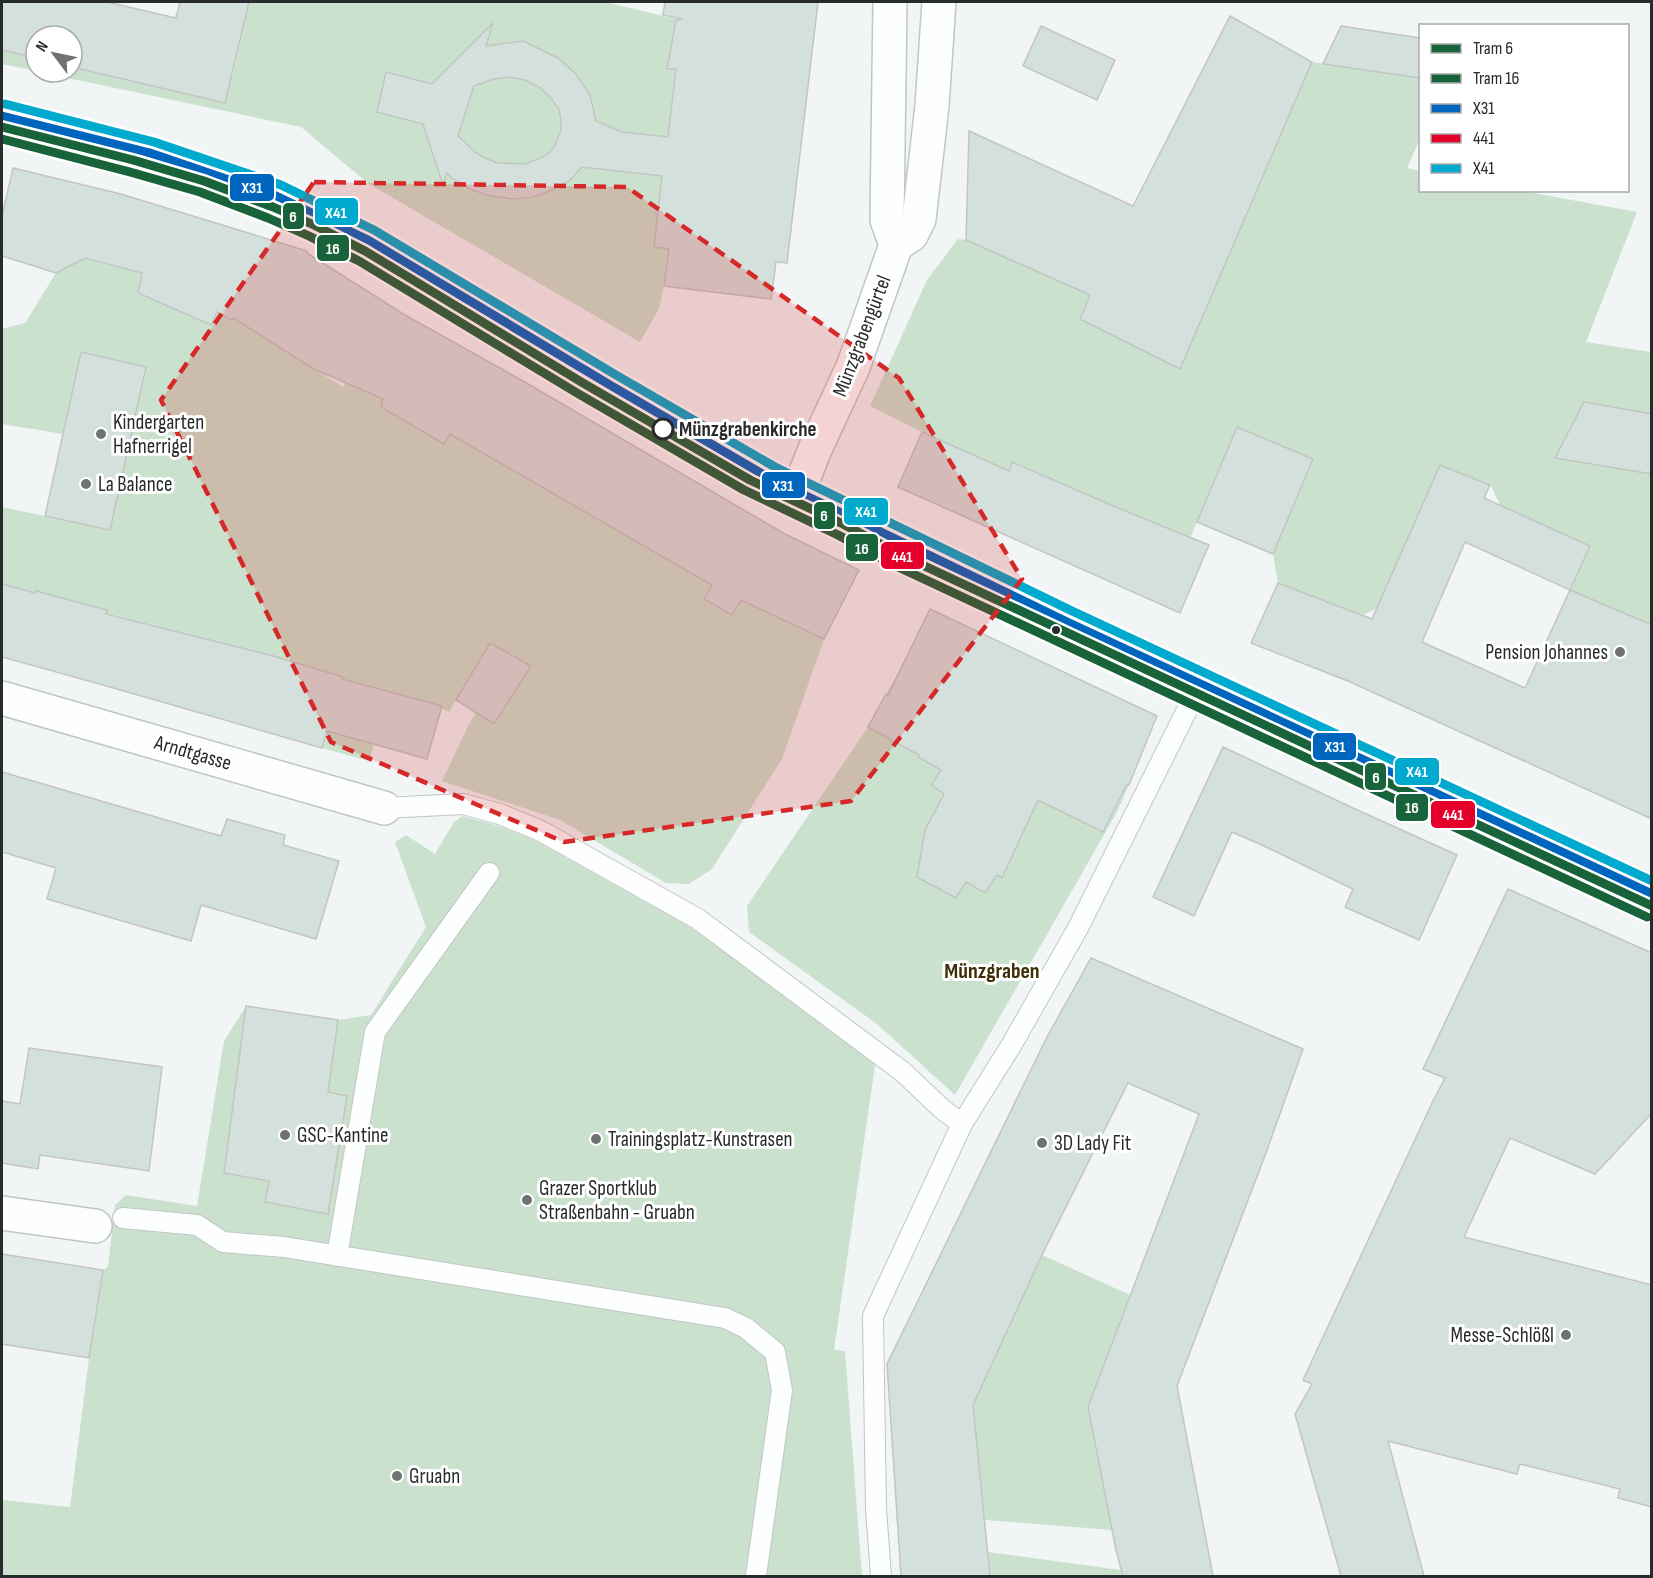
<svg xmlns="http://www.w3.org/2000/svg" width="1653" height="1578" viewBox="0 0 1653 1578" font-family="'Sofia Sans Condensed',sans-serif">
  <rect width="100%" height="100%" fill="#f1f5f5"/>
  <g fill="#cae2cd">
    <polygon points="249,2 605,2 676,19 674,34 676,69 668,137 622,132 617,171 662,176 654,247 669,249 664,286 659,309 640,342 369,184 301,127 39,72 72,72 72,67 225,103 236,62"/>
    <polygon points="2,50 36,58 36,71 2,64"/>
    <polygon points="1312,62 1420,78 1420,139 1407,168 1420,171 1420,190 1523,191 1637,212 1586,342 1651,352 1651,414 1584,402 1557,455 1565,460 1651,474 1651,625 1570,590 1590,546 1500,505 1490,484 1441,465 1377,608 1363,615 1278,583 1273,554 1312,459 1237,428 1190,538 1118,508 1013,462 1009,471 922,432 870,406 927,280 958,239 967,240 1090,295 1080,319 1180,369"/>
    <polygon points="77,257 142,273 138,293 211,324 217,312 231,320 236,309 266,339 343,387 349,378 400,406 395,416 444,443 450,434 712,585 704,600 732,615 741,600 824,639 782,759 712,869 689,884 666,883 560,820 442,781 469,724 502,670 530,666 491,643 449,712 429,703 389,692 369,761 322,748 343,678 268,655 106,613 107,610 36,591 35,593 2,584 2,507 110,530 146,367 63,434 2,424 2,328 5,328 25,323 56,273 70,266"/>
    <polygon points="899,672 1005,725 935,811 925,830 917,877 955,897 966,882 985,893 1017,846 1038,741 1129,785 1117,812 955,1095 877,1024 749,932 747,906 868,727 907,748 924,716 886,694"/>
    <polygon points="462,816 496,825 536,841 690,927 780,991 822,1018 875,1065 834,1350 845,1351 862,1576 2,1576 2,1500 70,1507 89,1358 103,1270 108,1267 115,1205 126,1195 197,1206 224,1041 246,1006 338,1020 371,1015 426,927 395,842 406,835 435,854 454,822"/>
    <polygon points="1042,1255 1130,1295 1088,1407 1112,1530 985,1520 973,1405"/>
    <polygon points="988,1552 1121,1570 1122,1576 990,1576"/>
  </g>
  <g fill="#d4e0dc" stroke="#c2c5c4" stroke-width="1.5" fill-rule="evenodd">
    <polygon points="2,2 107,2 176,18 180,2 249,2 225,103 72,67 72,36 36,36 36,58 2,50"/>
    <path d="M 665,2 L 818,2 L 787,263 L 776,262 L 771,299 L 664,286 L 669,249 L 654,247 L 662,176 L 582,167 L 569,181 L 552,190 L 533,197 L 513,199 L 490,196 L 470,189 L 453,179 L 447,173 L 443,185 L 423,124 L 377,112 L 386,72 L 432,84 L 493,23 L 486,46 L 523,41 L 558,58 L 576,74 L 590,95 L 596,121 L 622,132 L 668,137 L 676,69 L 667,69 L 676,20 L 682,19 L 663,15 ZM 510,77 L 525,80 L 539,87 L 550,97 L 559,109 L 561,120 L 561,130 L 554,147 L 547,155 L 526,164 L 498,163 L 485,158 L 475,152 L 458,136 L 474,86 L 493,79 Z"/>
    <polygon points="1230,16 1312,62 1180,369 1080,319 1090,295 966,240 969,131 1133,206"/>
    <polygon points="1041,26 1115,60 1097,100 1023,66"/>
    <polygon points="1341,26 1420,38 1420,78 1323,64"/>
    <polygon points="13,168 121,194 307,251 307,253 405,315 523,381 785,534 859,570 824,639 741,600 732,615 704,599 712,585 450,434 444,444 381,407 383,399 314,369 233,318 231,320 217,312 211,325 138,293 142,273 85,258 56,273 2,256 2,216"/>
    <polygon points="81,352 146,367 110,530 45,516"/>
    <polygon points="1584,402 1652,414 1652,474 1555,458"/>
    <polygon points="1237,427 1313,459 1273,554 1197,522"/>
    <polygon points="922,432 1009,471 1012,462 1118,508 1209,545 1180,613 898,487"/>
    <path d="M 1440,465 L 1490,485 L 1484,498 L 1590,546 L 1570,590 L 1652,625 L 1652,819 L 1348,681 L 1251,643 L 1278,583 L 1372,619 ZM 1465,542 L 1570,590 L 1525,688 L 1422,642 Z"/>
    <polygon points="2,584 35,593 36,591 107,610 106,614 270,655 343,677 342,679 442,706 427,759 327,731 322,748 103,685 2,657"/>
    <polygon points="930,609 1157,716 1129,785 1127,784 1103,832 1038,800 1002,878 997,875 985,893 966,882 956,898 917,877 925,830 944,794 931,785 941,770 918,757 919,755 868,727 886,694 888,695"/>
    <polygon points="490,643 531,666 494,724 456,700"/>
    <polygon points="1223,747 1353,808 1457,855 1419,940 1345,907 1353,889 1264,846 1232,832 1194,916 1153,897"/>
    <polygon points="2,772 221,836 227,819 285,835 283,845 339,861 316,939 201,905 191,941 47,899 56,868 2,852"/>
    <polygon points="1508,889 1652,953 1652,1113 1595,1174 1510,1138 1464,1237 1652,1285 1652,1507 1618,1498 1620,1489 1520,1464 1517,1474 1388,1441 1424,1576 1341,1576 1295,1414 1312,1384 1303,1380 1432,1103 1445,1078 1423,1069"/>
    <polygon points="1091,958 1303,1049 1266,1153 1177,1386 1213,1576 1123,1576 1116,1550 1088,1407 1199,1114 1128,1083 1042,1255 973,1405 990,1576 901,1576 887,1364 1047,1037"/>
    <polygon points="246,1006 338,1020 328,1092 347,1096 328,1214 265,1202 269,1181 224,1173"/>
    <polygon points="29,1048 162,1067 149,1171 40,1155 38,1169 2,1163 2,1101 20,1104"/>
    <polygon points="2,1254 103,1270 89,1358 2,1344"/>
  </g>
  <g fill="none" stroke-linecap="round" stroke-linejoin="round">
    <defs>
      <g id="service">
        <polyline points="384,808 463,804 500,814 541,831 698,919 903,1072 942,1109 962,1124"/>
        <polyline points="123,1218 197,1225 223,1242 284,1247 725,1318 746,1328 775,1352 782,1390 756,1576"/>
        <polyline points="337,1256 375,1032 489,873"/>
        <polyline points="881,1576 876,1509 873,1316 962,1124 1012,1044 1078,928 1200,684"/>
      </g>
      <g id="minor">
        <polyline points="890,2 887,220 896,245"/>
        <polyline points="798,492 815,449 853,367 896,245 911,235 919,219 932,106 939,2"/>
        <polyline points="2,698 384,808"/>
        <polyline points="2,1213 95,1226"/>
      </g>
      <polyline id="secondary" points="2,116 150,153 217,175 276,196 368,240 610,385 769,478 1067,622 1652,894"/>
    </defs>
    <use href="#service" stroke="#c2c5c5" stroke-width="22"/>
    <use href="#minor" stroke="#c2c5c5" stroke-width="36"/>
    <use href="#secondary" stroke="#c2c5c5" stroke-width="36"/>
    <use href="#service" stroke="#fdfefe" stroke-width="20"/>
    <use href="#minor" stroke="#fdfefe" stroke-width="33"/>
    <use href="#secondary" stroke="#fdfefe" stroke-width="33"/>
    <defs>
      <polyline id="bus-1" points="2,116 150,153 276,196 368,240 610,385 769,478 1067,622 1652,894"/>
      <polyline id="bus-2" points="2,128 147,165 271,207 362,251 604,395 764,489 1062,633 1647,905"/>
      <polyline id="bus-3" points="5,104 154,142 281,185 374,230 616,375 775,467 1072,611 1652,881"/>
    </defs>
    <use href="#bus-1" stroke="#fff" stroke-width="14"/>
    <use href="#bus-2" stroke="#fff" stroke-width="14"/>
    <use href="#bus-3" stroke="#fff" stroke-width="14"/>
    <use href="#bus-1" stroke="#0065bd" stroke-width="9"/>
    <use href="#bus-2" stroke="#e4002b" stroke-width="9"/>
    <use href="#bus-3" stroke="#00a9ce" stroke-width="9"/>
    <defs>
      <polyline id="tram-1" points="2,127 133,160 204,181 273,207 314,225 365,251 583,383 750,480 843,524 901,555 1652,906"/>
      <polyline id="tram-2" points="2,139 130,172 200,192 268,218 309,236 359,261 577,393 744,490 838,535 896,566 1647,917"/>
    </defs>
    <use href="#tram-1" stroke="#fff" stroke-width="14"/>
    <use href="#tram-2" stroke="#fff" stroke-width="14"/>
    <use href="#tram-1" stroke="#19633a" stroke-width="9"/>
    <use href="#tram-2" stroke="#19633a" stroke-width="9"/>
  </g>
  <path fill="#d62828" fill-opacity="0.2" stroke="#d62828" stroke-width="4.5" stroke-dasharray="12 8" stroke-linejoin="round" d="M 314,182 L 627,187 L 899,378 L 1022,579 L 851,801 L 564,842 L 331,742 L 161,400 Z"/>
  <circle fill="#fff" stroke="#282b2b" stroke-width="3" cx="663" cy="429" r="10"/>
  <g fill="#6e7272" stroke="#fff" stroke-width="2">
    <circle cx="101" cy="434" r="6"/>
    <circle cx="86" cy="484" r="6"/>
    <circle cx="1620" cy="652" r="6"/>
    <circle cx="285" cy="1135" r="6"/>
    <circle cx="596" cy="1139" r="6"/>
    <circle cx="1042" cy="1143" r="6"/>
    <circle cx="527" cy="1200" r="6"/>
    <circle cx="1566" cy="1335" r="6"/>
    <circle cx="397" cy="1476" r="6"/>
  </g>
  <circle fill="#282b2b" stroke="#fff" stroke-width="2" cx="1056" cy="630" r="5"/>
  <g text-anchor="middle" dominant-baseline="central" stroke-width="6" stroke-linejoin="round" paint-order="stroke">
    <g font-size="21" fill="#282b2b" stroke="#fff">
      <text transform="translate(862 336) rotate(-69)">Münzgrabengürtel</text>
      <text transform="translate(193 753) rotate(16)">Arndtgasse</text>
    </g>
    <g font-size="21" fill="#282b2b" stroke="#fff" text-anchor="start">
      <text x="113" y="422">Kindergarten<tspan x="113" dy="24">Hafnerrigel</tspan></text>
      <text x="98" y="484">La Balance</text>
      <text x="1608" y="652" text-anchor="end">Pension Johannes</text>
      <text x="297" y="1135">GSC-Kantine</text>
      <text x="608" y="1139">Trainingsplatz-Kunstrasen</text>
      <text x="1054" y="1143">3D Lady Fit</text>
      <text x="539" y="1188">Grazer Sportklub<tspan x="539" dy="24">Straßenbahn - Gruabn</tspan></text>
      <text x="1554" y="1335" text-anchor="end">Messe-Schlößl</text>
      <text x="409" y="1476">Gruabn</text>
    </g>
    <g font-size="21" font-weight="bold" fill="#282b2b" stroke="#fff" text-anchor="start">
      <text x="679" y="429">Münzgrabenkirche</text>
    </g>
    <g font-size="22" font-weight="bold" fill="#3f2e05" stroke="#fff">
      <text x="992" y="971">Münzgraben</text>
    </g>
  </g>
  <g stroke="#fff" stroke-width="2">
    <rect x="229" y="173" width="46" height="29" rx="6" fill="#0065bd"/>
    <rect x="314" y="197" width="45" height="29" rx="6" fill="#00a9ce"/>
    <rect x="282" y="202" width="23" height="28" rx="6" fill="#19633a"/>
    <rect x="316" y="234" width="34" height="28" rx="6" fill="#19633a"/>
    <rect x="761" y="471" width="45" height="28" rx="6" fill="#0065bd"/>
    <rect x="843" y="497" width="46" height="29" rx="6" fill="#00a9ce"/>
    <rect x="813" y="501" width="23" height="29" rx="6" fill="#19633a"/>
    <rect x="845" y="533" width="34" height="29" rx="6" fill="#19633a"/>
    <rect x="880" y="541" width="45" height="29" rx="6" fill="#e4002b"/>
    <rect x="1312" y="732" width="45" height="29" rx="6" fill="#0065bd"/>
    <rect x="1394" y="757" width="46" height="29" rx="6" fill="#00a9ce"/>
    <rect x="1364" y="762" width="23" height="29" rx="6" fill="#19633a"/>
    <rect x="1395" y="793" width="34" height="29" rx="6" fill="#19633a"/>
    <rect x="1430" y="800" width="46" height="29" rx="6" fill="#e4002b"/>
  </g>
  <g font-size="16" text-anchor="middle" font-weight="bold" fill="#fff">
    <text x="252" y="193">X31</text>
    <text x="336" y="218">X41</text>
    <text x="293" y="222">6</text>
    <text x="333" y="254">16</text>
    <text x="783" y="491">X31</text>
    <text x="866" y="517">X41</text>
    <text x="824" y="521">6</text>
    <text x="862" y="554">16</text>
    <text x="902" y="562">441</text>
    <text x="1335" y="752">X31</text>
    <text x="1417" y="777">X41</text>
    <text x="1376" y="783">6</text>
    <text x="1412" y="813">16</text>
    <text x="1453" y="820">441</text>
  </g>
  <rect width="1653" height="1578" fill="none" stroke="#282b2b" stroke-width="6"/>
  <rect x="1419" y="24" width="210" height="168" fill="#ffffff" stroke="#a9aaaa" stroke-width="1.5"/>
  <rect x="1431" y="44" width="30" height="9" fill="#19633a" stroke="#a9aaaa" stroke-width="1.5"/>
  <text x="1473" y="54" font-size="18" fill="#282b2b">Tram 6</text>
  <rect x="1431" y="74" width="30" height="9" fill="#19633a" stroke="#a9aaaa" stroke-width="1.5"/>
  <text x="1473" y="84" font-size="18" fill="#282b2b">Tram 16</text>
  <rect x="1431" y="104" width="30" height="9" fill="#0065bd" stroke="#a9aaaa" stroke-width="1.5"/>
  <text x="1473" y="114" font-size="18" fill="#282b2b">X31</text>
  <rect x="1431" y="134" width="30" height="9" fill="#e4002b" stroke="#a9aaaa" stroke-width="1.5"/>
  <text x="1473" y="144" font-size="18" fill="#282b2b">441</text>
  <rect x="1431" y="164" width="30" height="9" fill="#00a9ce" stroke="#a9aaaa" stroke-width="1.5"/>
  <text x="1473" y="174" font-size="18" fill="#282b2b">X41</text>
  <g transform="translate(54 54) rotate(302)"><circle r="28" fill="#ffffff" stroke="#a9aaaa" stroke-width="1.5"/>
  <path d="M0-4.5L10 22L0 15L-10 22Z" fill="#6e7272"/>
  <text y="-9" font-size="16" font-weight="bold" text-anchor="middle" fill="#282b2b">N</text>
  </g>
</svg>
